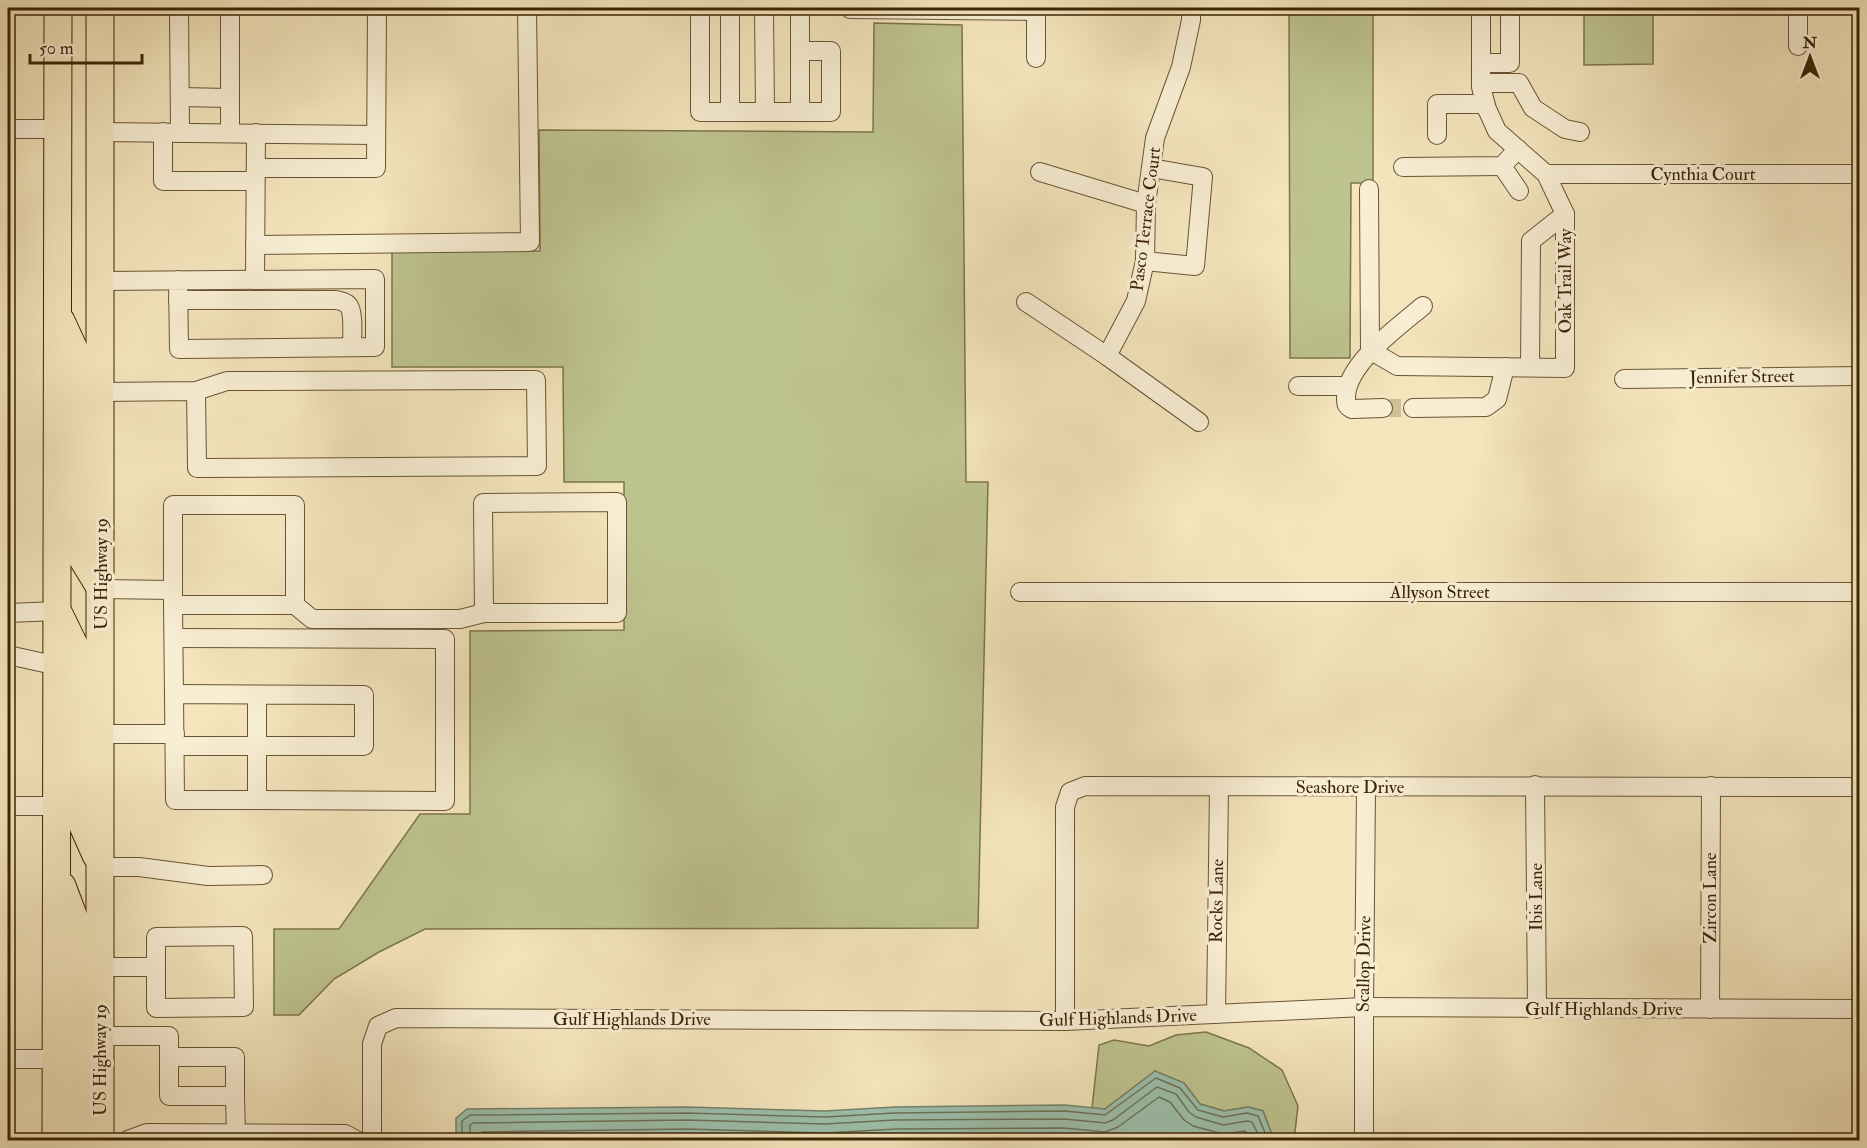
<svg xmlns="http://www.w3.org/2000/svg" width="1867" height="1148" viewBox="0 0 1867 1148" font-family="'IM FELL Double Pica',serif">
  <rect width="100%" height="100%" fill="#f4e5bd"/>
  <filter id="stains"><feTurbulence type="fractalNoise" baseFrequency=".00333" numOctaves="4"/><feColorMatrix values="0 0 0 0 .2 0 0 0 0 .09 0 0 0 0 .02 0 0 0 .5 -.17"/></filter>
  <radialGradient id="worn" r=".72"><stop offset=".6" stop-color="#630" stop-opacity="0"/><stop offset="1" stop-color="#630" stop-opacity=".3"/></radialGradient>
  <g fill="#bec48f" stroke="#7c744a" stroke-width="1.5">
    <polygon points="1289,8 1373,8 1373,183 1351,183 1350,358 1290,358"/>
    <polygon points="1584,8 1653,8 1653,64 1584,65"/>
    <polygon points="874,23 962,25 966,482 988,482 978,928 425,929 379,952 334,979 299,1015 274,1015 274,929 339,929 420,814 470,814 470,631 624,630 624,482 564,482 563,367 392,367 392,251 540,251 539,130 873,132"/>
    <polygon points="1206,1032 1249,1048 1282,1070 1298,1106 1294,1140 1274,1140 1263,1111 1248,1107 1224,1111 1200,1104 1184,1083 1155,1071 1105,1109 1092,1108 1099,1045 1114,1040 1149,1046 1176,1035"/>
  </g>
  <polygon fill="#9cc0ac" stroke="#75826a" stroke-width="1.5" points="1155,1071 1184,1083 1200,1104 1224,1111 1248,1107 1263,1111 1274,1140 456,1140 456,1118 467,1109 687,1107 825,1111 895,1107 1065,1105 1105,1109"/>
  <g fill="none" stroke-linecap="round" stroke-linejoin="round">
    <g stroke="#6c7259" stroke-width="1.5">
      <polyline points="462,1140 462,1121 470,1115 687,1113 825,1117 895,1113 1065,1111 1105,1115 1156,1078 1180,1088 1198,1110 1223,1117 1247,1113 1258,1116 1268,1140"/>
      <polyline points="470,1140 470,1125 473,1123 687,1120 825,1124 895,1120 1065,1119 1105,1123 1113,1120 1157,1087 1176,1094 1189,1112 1196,1117 1223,1125 1247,1121 1252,1122 1261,1140"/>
      <polyline points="479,1140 479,1134 482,1132 687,1129 825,1133 896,1129 1064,1128 1105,1132 1118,1127 1159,1097 1170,1102 1184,1120 1193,1126 1223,1134 1245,1131 1251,1140"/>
    </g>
    <polyline stroke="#cfbe98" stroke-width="18" stroke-dasharray="18 9" stroke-linecap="butt" points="1383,408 1413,408"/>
    <defs>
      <g id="minor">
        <polyline points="179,8 180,133"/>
        <polyline points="700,8 700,112 831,112 831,51 800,51"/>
        <polyline points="730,8 730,112"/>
        <polyline points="764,8 765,112"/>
        <polyline points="850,8 850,9 1036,11"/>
        <polyline points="1036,8 1036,58"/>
        <polyline points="1798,8 1798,46"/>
        <polyline points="1481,63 1510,63 1510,8"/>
        <polyline points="1481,83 1519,83 1533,108 1565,129 1580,132"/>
        <polyline points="180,97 230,98"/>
        <polyline points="800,112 800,8"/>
        <polyline points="8,129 58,129"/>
        <polyline points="101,132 376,135"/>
        <polyline points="163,132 163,181 255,181"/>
        <polyline points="230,133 230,8"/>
        <polyline points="1437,135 1437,104 1485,104"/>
        <polyline points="1502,166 1519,191"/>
        <polyline points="1403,167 1502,166 1518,149"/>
        <polyline points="256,168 376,168 377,8"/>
        <polyline points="1040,172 1146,204"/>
        <polyline points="1546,174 1860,174"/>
        <polyline points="1369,189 1370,350"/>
        <polyline points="255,245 530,242 527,8"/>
        <polyline points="1145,261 1195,266 1203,177 1151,168"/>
        <polyline points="255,280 256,133"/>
        <polyline points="100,281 375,279 375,347 179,349 178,280"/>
        <path d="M 178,300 L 336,300 C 341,301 346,302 349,306 C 354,314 352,338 352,347"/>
        <polyline points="1026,302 1107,356 1199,422"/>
        <polyline points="1370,350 1397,366 1565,368 1565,214 1546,174 1497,131 1487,109 1481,87 1481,8"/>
        <polyline points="1107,356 1136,301 1145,261 1146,204 1155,138 1181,67 1191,20 1191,8"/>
        <polyline points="1530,367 1531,241 1565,214"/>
        <polyline points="1624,379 1860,376"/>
        <polyline points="1298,386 1346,386"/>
        <polyline points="101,392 196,391 227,381 536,380 537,466 197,468 196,391"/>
        <path d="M 1383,408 L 1352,409 C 1346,406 1346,404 1346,398 C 1346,364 1398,327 1423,306"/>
        <polyline points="1413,408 1486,407 1497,399 1505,367"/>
        <polygon points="617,502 617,613 484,613 483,503"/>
        <polyline points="101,589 173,590"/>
        <polyline points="1020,592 1860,592"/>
        <polyline points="173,605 174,694"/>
        <polyline points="295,605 295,505 173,505 173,605 295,605 312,619 460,619 484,613"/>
        <polyline points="8,613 58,611"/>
        <polyline points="174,638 445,639 445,801 257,800"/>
        <polyline points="8,655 58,666"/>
        <polyline points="99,734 175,734"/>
        <polyline points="175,746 364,746 364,695 174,694 175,800 257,800 257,695"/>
        <polyline points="1535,785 1537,1009"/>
        <polyline points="8,806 56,806"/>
        <polyline points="101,867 139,867 208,876 263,875"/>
        <polyline points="101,967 156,967 156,1008 244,1007 243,936 156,937 156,967"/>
        <polyline points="1710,1009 1711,786"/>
        <polyline points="1216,1014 1219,788"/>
        <polyline points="1065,1021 1065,807 1070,792 1085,786 1860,787"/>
        <polyline points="101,1036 169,1036 169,1096 235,1096 235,1057 169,1057"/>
        <polyline points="8,1059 56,1059"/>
        <polyline points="235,1096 236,1133"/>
        <polyline points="128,1140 147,1133 345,1134 356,1140"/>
        <polyline points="372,1140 372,1044 378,1026 396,1018 1065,1021 1364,1007 1860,1009"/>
        <polyline points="1364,1140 1364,1007 1366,788"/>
      </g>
      <g id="highway">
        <polyline points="61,321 79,360 79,553 101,589"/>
        <polyline points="60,616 79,655 80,819 96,855"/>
        <polyline points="62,886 76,923 77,1117 80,1132 86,1140"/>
        <polyline points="56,1140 58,8"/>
        <polyline points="100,1140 100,8"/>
      </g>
    </defs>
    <use href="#minor" stroke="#695434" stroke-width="20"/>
    <use href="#highway" stroke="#3b2406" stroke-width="29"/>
    <use href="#minor" stroke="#f8eed4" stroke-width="18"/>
    <use href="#highway" stroke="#f4e5bd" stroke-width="27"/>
  </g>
  <g text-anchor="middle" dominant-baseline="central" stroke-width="6" stroke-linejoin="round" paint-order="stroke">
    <g font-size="18" fill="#3b2406" stroke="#f8eed4">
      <text x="1703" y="174">Cynthia Court</text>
      <text transform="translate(1146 219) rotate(-83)">Pasco Terrace Court</text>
      <text transform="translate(1565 281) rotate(-90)">Oak Trail Way</text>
      <text transform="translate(1742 377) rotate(-1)">Jennifer Street</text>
      <text transform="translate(101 574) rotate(-90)">US Highway 19</text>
      <text x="1440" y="592">Allyson Street</text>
      <text x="1350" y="787">Seashore Drive</text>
      <text transform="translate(1536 897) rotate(-90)">Ibis Lane</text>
      <text transform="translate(1710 898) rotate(-90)">Zircon Lane</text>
      <text transform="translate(1217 901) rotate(-89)">Rocks Lane</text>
      <text transform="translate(1364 964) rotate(-89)">Scallop Drive</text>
      <text x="1604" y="1009">Gulf Highlands Drive</text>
      <text transform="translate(1118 1018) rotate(-2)">Gulf Highlands Drive</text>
      <text x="632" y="1019">Gulf Highlands Drive</text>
      <text transform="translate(100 1060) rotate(-90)">US Highway 19</text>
    </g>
  </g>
  <rect width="1867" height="1148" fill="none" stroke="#f4e5bd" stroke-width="30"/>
  <rect x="9" y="9" width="1849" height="1130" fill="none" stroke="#3b2406" stroke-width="3"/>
  <rect x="15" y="15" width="1837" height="1118" fill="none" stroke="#3b2406" stroke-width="1.5"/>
  <g transform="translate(1810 57)" stroke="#f8eed4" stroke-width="4.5" paint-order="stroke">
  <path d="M0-4.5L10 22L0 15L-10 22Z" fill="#3b2406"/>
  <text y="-9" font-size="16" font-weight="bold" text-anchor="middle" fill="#3b2406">N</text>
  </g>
  <path d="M30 54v9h112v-9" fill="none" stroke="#3b2406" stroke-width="3"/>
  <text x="39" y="54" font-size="18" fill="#3b2406" stroke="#f8eed4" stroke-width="4.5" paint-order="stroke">50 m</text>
  <rect width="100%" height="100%" filter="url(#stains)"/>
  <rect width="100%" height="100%" fill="url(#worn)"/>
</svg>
